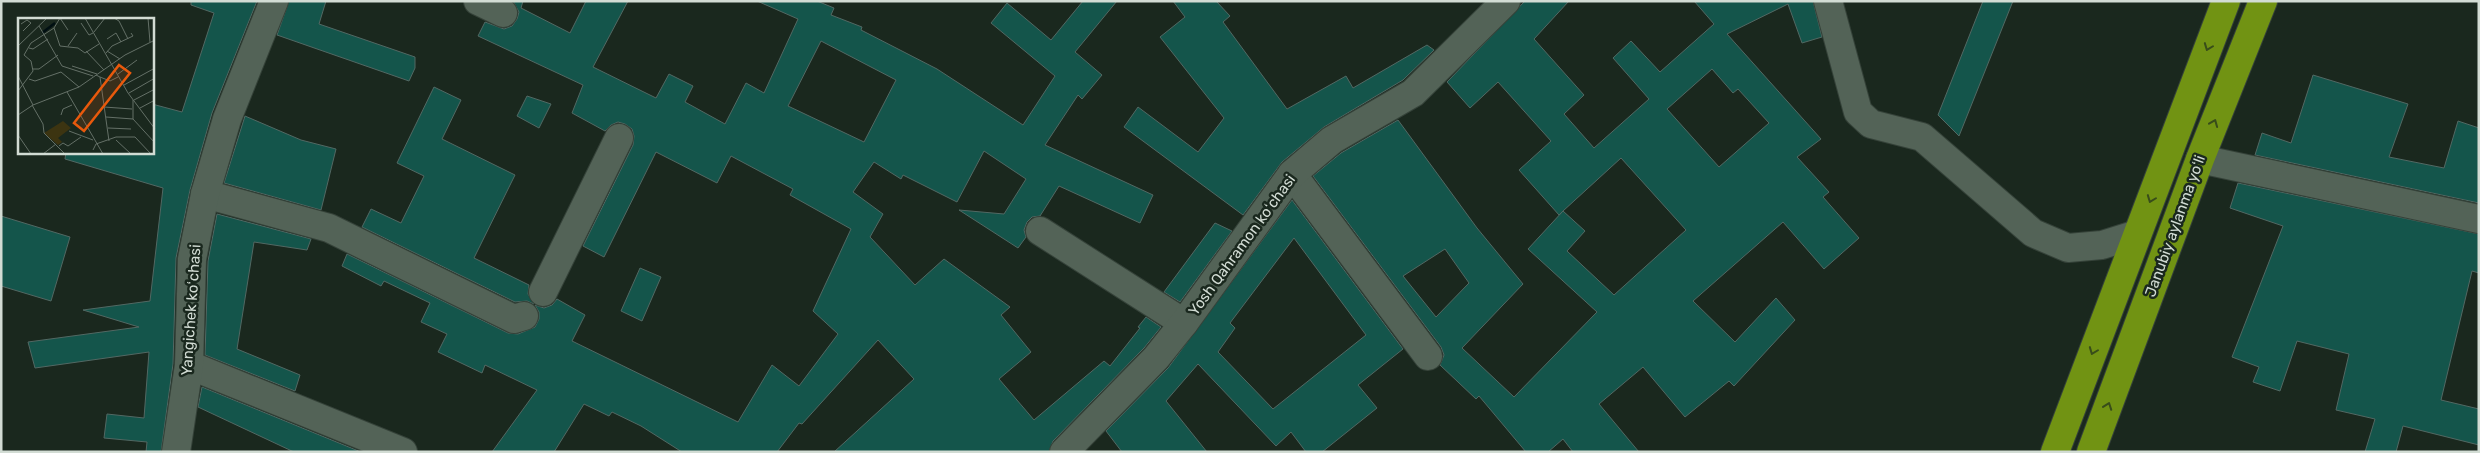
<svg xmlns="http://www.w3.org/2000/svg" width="2480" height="453" viewBox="0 0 2480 453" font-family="Rubik,sans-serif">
  <rect width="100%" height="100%" fill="#1a281e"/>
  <g fill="#14554b" stroke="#526863" fill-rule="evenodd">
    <polygon points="191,1 257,1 212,113 190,190 176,258 173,364 161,452 146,452 147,442 104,438 107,414 144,418 149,352 35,368 28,342 139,327 83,310 150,301 163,188 65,159 66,152 152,152 152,104 182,112 214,13 191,5"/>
    <polygon points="289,1 326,1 319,24 415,57 415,68 409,81 277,35"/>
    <path d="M 513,1 L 523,1 L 521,8 L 570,33 L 586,1 L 628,1 L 593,67 L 656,98 L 669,74 L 693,86 L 685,102 L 725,124 L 746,83 L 764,93 L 798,19 L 757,1 L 817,1 L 834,8 L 831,15 L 862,27 L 861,30 L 937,69 L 1023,125 L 1055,76 L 991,23 L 1007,3 L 1051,40 L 1083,1 L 1117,1 L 1075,52 L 1102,75 L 1082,99 L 1078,95 L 1045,145 L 1153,195 L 1140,223 L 1059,186 L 1040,216 L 1032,217 L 1027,222 L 1024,230 L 1026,237 L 1018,248 L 959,210 L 1004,214 L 1026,179 L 984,151 L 957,202 L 903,175 L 901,179 L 874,162 L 853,192 L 883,214 L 870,237 L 915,285 L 944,259 L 1010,307 L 1001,315 L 1031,352 L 999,379 L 1034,420 L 1104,361 L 1110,366 L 1140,328 L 1138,327 L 1146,317 L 1161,327 L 1144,348 L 1053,441 L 1049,452 L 834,452 L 914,379 L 878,340 L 802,424 L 799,423 L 777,452 L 682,452 L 641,426 L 612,412 L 609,416 L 584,404 L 554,452 L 492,452 L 537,390 L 485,365 L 482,373 L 438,352 L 447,334 L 421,322 L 430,303 L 384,281 L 381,286 L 342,266 L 347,254 L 508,333 L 518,334 L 535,327 L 539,319 L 539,312 L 535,305 L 544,308 L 552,305 L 557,299 L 585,315 L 572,341 L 738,422 L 772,365 L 799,386 L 838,334 L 813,311 L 851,229 L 790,195 L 793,189 L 731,156 L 717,183 L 656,152 L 604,257 L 583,246 L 633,145 L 634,136 L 632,129 L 625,124 L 618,122 L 611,125 L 605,131 L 572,113 L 583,85 L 478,36 L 485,22 L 504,29 L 512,26 L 517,19 L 519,12 ZM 821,41 L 896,80 L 864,142 L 788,106 Z"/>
    <polygon points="1173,1 1216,1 1230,16 1223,22 1287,109 1346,76 1353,88 1427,45 1434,50 1403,80 1324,127 1282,162 1243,215 1124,127 1138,107 1198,152 1224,118 1160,37 1185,17"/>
    <path d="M 1525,1 L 1569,1 L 1534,39 L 1584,95 L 1564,114 L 1594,148 L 1649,99 L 1613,58 L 1631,41 L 1660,72 L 1714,24 L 1694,1 L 1813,1 L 1822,37 L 1802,43 L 1788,4 L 1727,34 L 1821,139 L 1797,157 L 1829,192 L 1823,197 L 1859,238 L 1824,269 L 1783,222 L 1693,301 L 1735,342 L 1776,298 L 1795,320 L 1734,386 L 1729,381 L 1685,417 L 1643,367 L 1599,404 L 1639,452 L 1573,452 L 1563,439 L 1548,452 L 1526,452 L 1479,396 L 1476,399 L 1440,365 L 1444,355 L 1441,347 L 1313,176 L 1341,153 L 1398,120 L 1477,228 L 1523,284 L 1462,348 L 1514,397 L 1597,312 L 1528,249 L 1563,211 L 1559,215 L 1519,170 L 1551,141 L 1498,82 L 1470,108 L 1447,82 ZM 1712,69 L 1733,93 L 1738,89 L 1769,123 L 1719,167 L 1667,109 ZM 1621,158 L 1686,230 L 1614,295 L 1567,251 L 1585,231 L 1563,211 ZM 1445,249 L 1469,283 L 1436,317 L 1403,276 Z"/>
    <polygon points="1983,1 2013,1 1959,136 1938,115"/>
    <polygon points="2313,75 2408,104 2389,157 2444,168 2458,121 2479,128 2479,203 2255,155 2262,133 2291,143"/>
    <polygon points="434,87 461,100 442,139 515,175 474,258 529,285 528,294 534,304 527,301 515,302 362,227 371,209 401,223 424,176 397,163"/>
    <polygon points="527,96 551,104 539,128 517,116"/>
    <polygon points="245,116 301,140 336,149 321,210 224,183"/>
    <polygon points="2238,183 2479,234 2479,273 2472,271 2441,400 2479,409 2479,445 2403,426 2396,452 2365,452 2375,419 2336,410 2349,354 2297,341 2280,391 2253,382 2259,367 2232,357 2283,226 2230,208"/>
    <path d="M 1292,200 L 1403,349 L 1358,385 L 1377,408 L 1322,452 L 1306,452 L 1291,432 L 1276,446 L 1198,364 L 1166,401 L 1207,452 L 1122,452 L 1106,431 L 1168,368 ZM 1294,238 L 1366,335 L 1273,409 L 1218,352 L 1235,328 L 1230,323 Z"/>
    <polygon points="217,214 311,239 307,250 254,242 237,349 300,375 295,391 205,355 208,261"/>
    <polygon points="1,216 70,237 51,301 1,286"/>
    <polygon points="1215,223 1232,231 1180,302 1164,292"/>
    <polygon points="640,268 661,277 642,321 621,311"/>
    <polygon points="202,387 361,452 294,452 198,407"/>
  </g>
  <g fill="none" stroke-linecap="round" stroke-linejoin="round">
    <defs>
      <g id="minor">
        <polyline points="478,1 503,13"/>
        <polyline points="1828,1 1858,112 1871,124 1922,137 2033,233 2068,248 2102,245 2137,234"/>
        <polyline points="2200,159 2479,219"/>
        <polyline points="1292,174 1428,356"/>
        <polyline points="205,194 329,228 514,319 524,316"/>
        <polyline points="1040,231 1184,323"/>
        <polyline points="543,292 619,138"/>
        <polyline points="189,365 403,452"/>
        <polyline points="176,452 189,365 192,259 205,194 227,119 274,1"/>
        <polyline points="1064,452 1156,358 1184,323 1292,174 1332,140 1413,93 1506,1"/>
      </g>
      <g id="highway">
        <polyline points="2055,452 2226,1"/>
        <polyline points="2091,452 2200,159 2263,1"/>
      </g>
    </defs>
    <use href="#minor" stroke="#354239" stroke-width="30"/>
    <use href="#highway" stroke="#354239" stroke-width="30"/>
    <use href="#minor" stroke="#536357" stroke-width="28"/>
    <use href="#highway" stroke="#719313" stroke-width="28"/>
  </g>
  <defs><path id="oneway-chevron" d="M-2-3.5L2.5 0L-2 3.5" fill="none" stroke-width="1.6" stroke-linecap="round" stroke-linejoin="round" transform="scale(1.25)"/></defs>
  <g stroke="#384d1a">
    <use href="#oneway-chevron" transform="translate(2208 47) rotate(111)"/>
    <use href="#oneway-chevron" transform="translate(2214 123) rotate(-68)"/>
    <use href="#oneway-chevron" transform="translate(2151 199) rotate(111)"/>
    <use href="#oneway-chevron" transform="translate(2093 351) rotate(111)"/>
    <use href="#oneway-chevron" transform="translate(2108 406) rotate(-70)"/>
  </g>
  <g text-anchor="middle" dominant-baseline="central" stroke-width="5" stroke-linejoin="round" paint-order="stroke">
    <g font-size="15" fill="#d2dcd4" stroke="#1a281e">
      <text transform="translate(2175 226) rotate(-70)">Janubiy aylanma yoʻli</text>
      <text transform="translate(1242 245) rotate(-54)">Yosh Qahramon koʻchasi</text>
      <text transform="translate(191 310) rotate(-86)">Yangichek koʻchasi</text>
    </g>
  </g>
  <g transform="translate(18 18)">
    <rect width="136" height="136" fill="#1a281e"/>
    <path d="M 45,103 L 53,110 L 40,120 L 44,124 L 40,127 L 26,115 Z" fill="#3c3411"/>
    <path fill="none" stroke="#000f12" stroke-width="2.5" d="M 24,15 L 37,5"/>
    <path fill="none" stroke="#647067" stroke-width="1" d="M 67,0 L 110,75 L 137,111M 96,0 L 101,3 L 110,21M 130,0 L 132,24M 63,5 L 71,17 L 75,15M 3,6 L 9,2 L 13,5 L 5,13M 21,8 L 44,48 L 75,58M 36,10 L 42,28 L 60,30 L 67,35 L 81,26M 76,14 L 87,0M 89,21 L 98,15 L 103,24M 0,28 L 29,0M 50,28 L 59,15M 11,30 L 15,31 L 30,21M 68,33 L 86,52M 89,33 L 102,41M 88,35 L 94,28 L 115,18 L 113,15M 54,48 L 79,56M 15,51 L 21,51 L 40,37M 100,56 L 119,42M 78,57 L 82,59 L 91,123M 0,58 L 15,87M 82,59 L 92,63 L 100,59M 11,61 L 17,63 L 43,54 L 61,69M 106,67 L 137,50M 0,73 L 15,53 L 13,43 L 6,37 L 13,25 L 36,10 L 42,0 L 50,12M 49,74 L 85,136M 111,75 L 137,60M 116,82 L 137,71M 14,87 L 25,106 L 26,115 L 47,136M 86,89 L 114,91M 122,90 L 137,82M 0,97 L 15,87 L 61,69 L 107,37 L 137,22M 43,97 L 45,91 L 54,87M 88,99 L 115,101 L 137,125M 115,101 L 115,82M 90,110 L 113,111M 51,113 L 75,122M 0,117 L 13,136M 98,122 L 113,136M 41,128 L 45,125 L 50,128 L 63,119M 75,132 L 78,126 L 98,119 L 117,119 L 133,136M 25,136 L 38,126"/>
    <path fill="#e8590c" fill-opacity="0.15" stroke="#e8590c" stroke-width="2.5" d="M 101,47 L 112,55 L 66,113 L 56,105 Z"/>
    <rect width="136" height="136" fill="none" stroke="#d2dcd4" stroke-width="2.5"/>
  </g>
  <rect width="2480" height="453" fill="none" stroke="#d2dcd4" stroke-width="5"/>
</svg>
